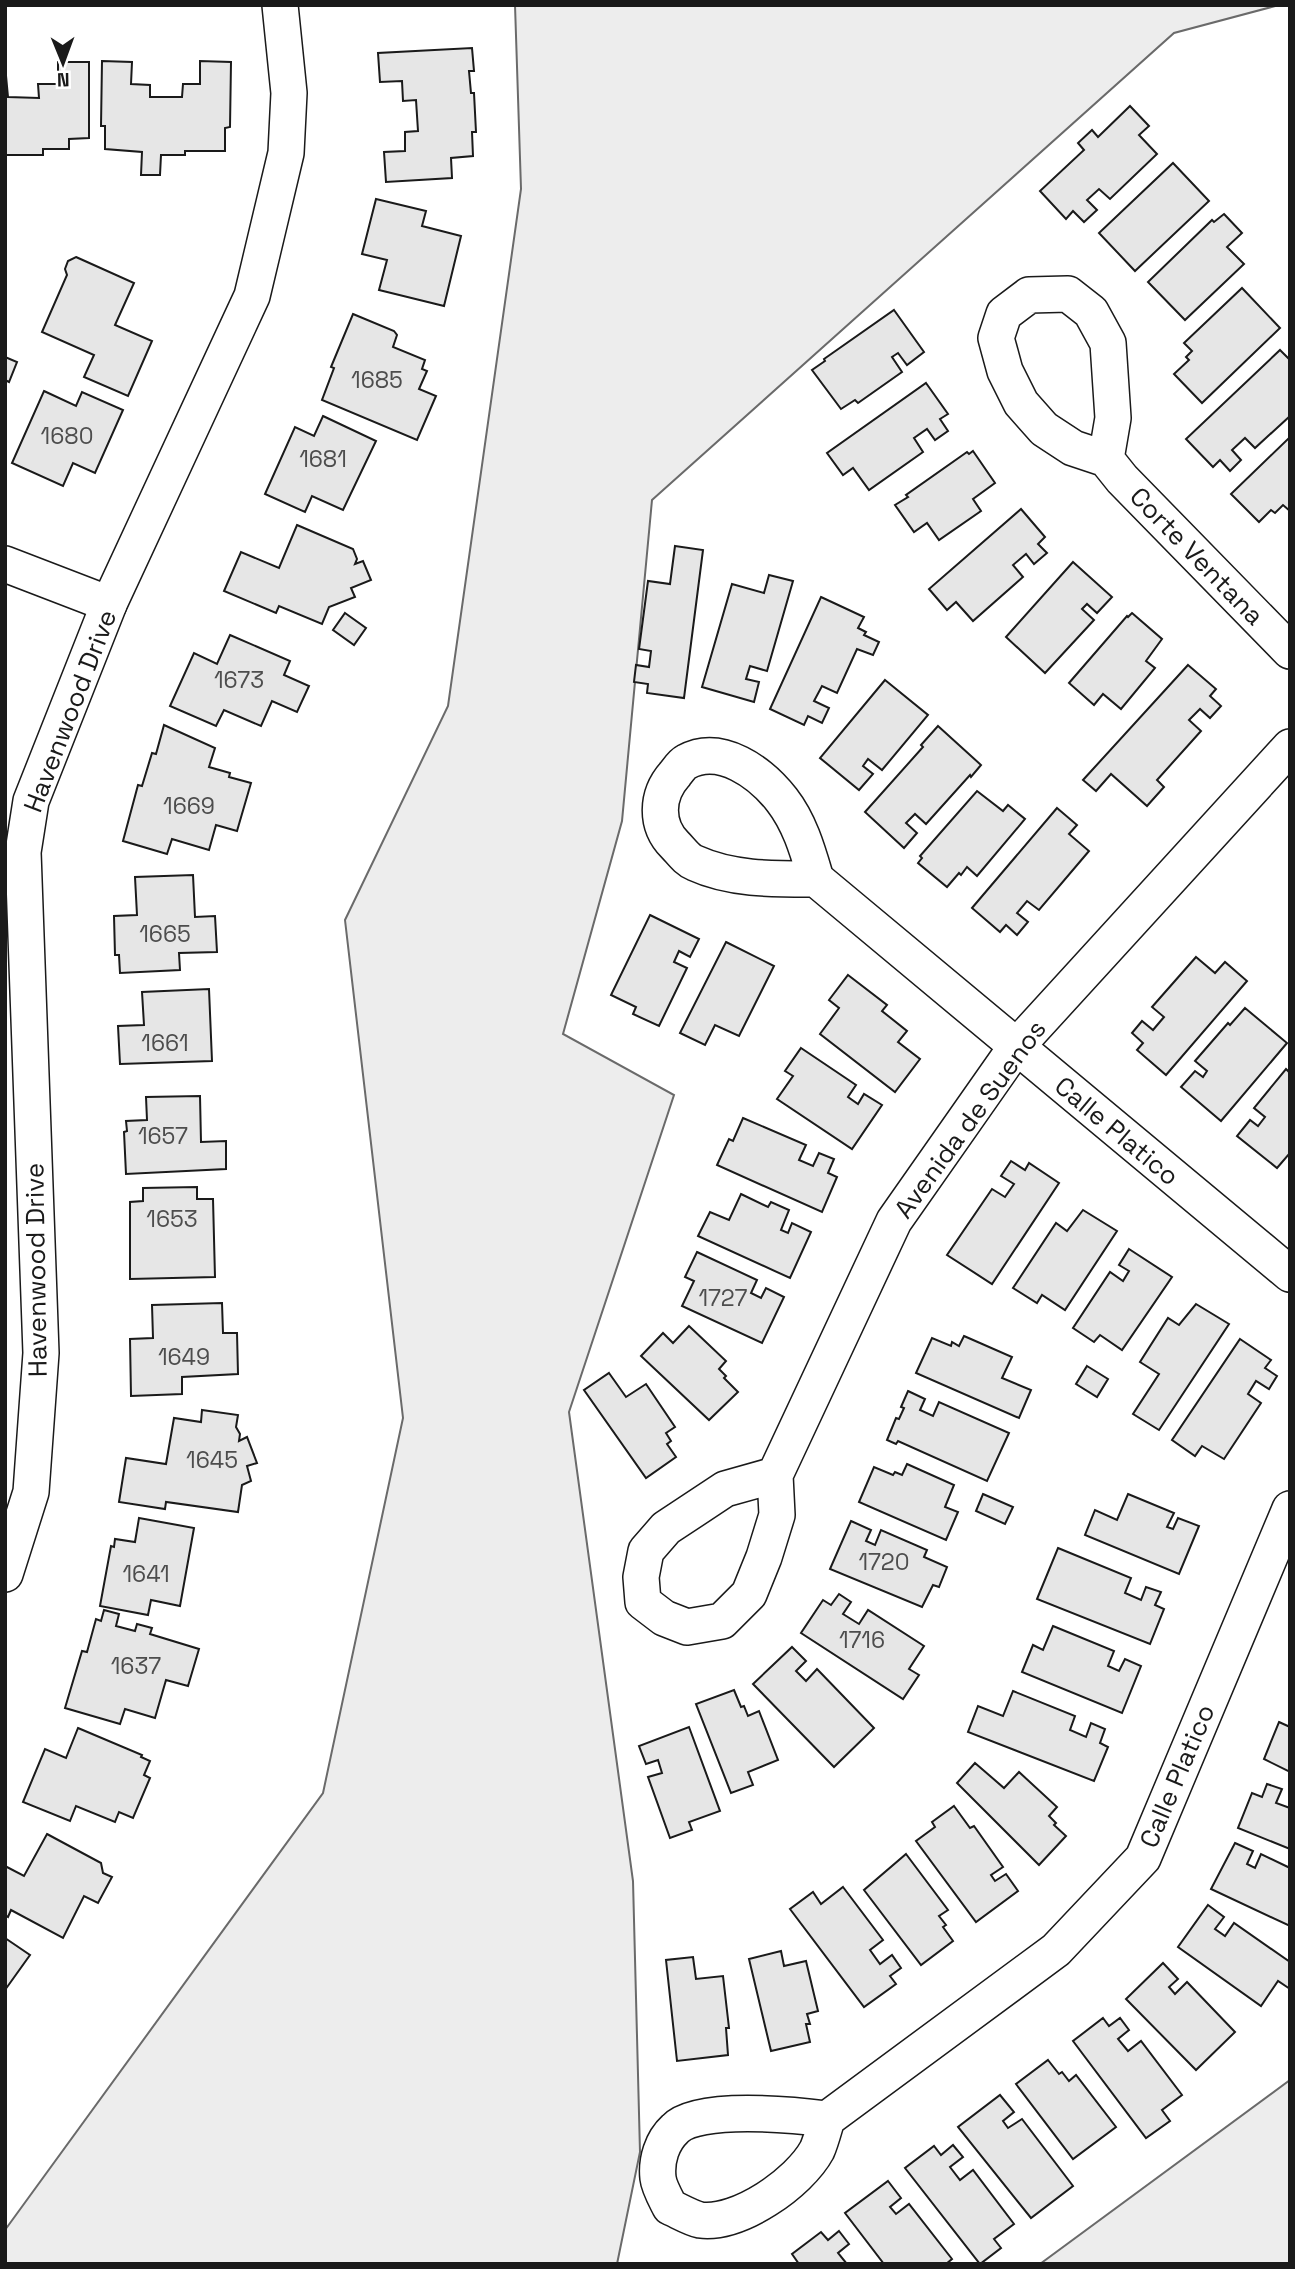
<svg xmlns="http://www.w3.org/2000/svg" width="1295" height="2269" viewBox="0 0 1295 2269" font-family="'Space Grotesk',sans-serif">
  <rect width="100%" height="100%" fill="#fff"/>
  <g fill="#ededed" stroke="#6a6a6a" stroke-width="2">
    <polygon points="515,5 1279,5 1174,33 652,500 622,821 563,1034 674,1095 569,1412 633,1881 640,2152 617,2264 5,2264 5,2230 323,1793 403,1418 345,920 448,706 521,189"/>
    <polygon points="1290,2080 1290,2264 1040,2264"/>
  </g>
  <g fill="#e6e6e6" stroke="#1a1a1a" stroke-width="2">
    <polygon points="472,48 474,71 469,71 471,93 474,93 476,132 472,132 473,156 451,158 452,178 386,182 384,152 405,151 405,132 418,131 416,100 403,101 402,81 380,82 378,53"/>
    <polygon points="102,61 132,62 131,84 150,85 150,97 182,97 183,84 200,84 200,61 231,62 230,127 225,128 225,151 185,151 185,155 161,155 160,175 141,175 142,152 105,149 105,126 101,126"/>
    <polygon points="58,62 89,62 89,138 69,139 69,149 43,149 43,155 5,155 5,65 8,97 39,98 38,84 58,84"/>
    <polygon points="1130,106 1149,126 1139,135 1157,154 1110,199 1099,189 1087,200 1097,210 1084,222 1073,211 1066,219 1040,191 1084,150 1078,143 1092,130 1098,137"/>
    <polygon points="1173,163 1209,201 1135,271 1099,233"/>
    <polygon points="376,199 426,211 422,226 461,236 444,306 379,290 387,260 362,254"/>
    <polygon points="1224,214 1242,233 1227,247 1244,264 1185,320 1148,282 1212,220 1214,222"/>
    <polygon points="76,257 134,283 115,325 152,341 128,396 84,377 94,355 42,332 67,275 65,269 68,261"/>
    <polygon points="1242,288 1280,328 1202,403 1174,374 1189,360 1186,357 1192,351 1184,343"/>
    <polygon points="894,310 924,352 907,365 898,353 892,357 902,372 858,403 855,400 841,409 812,370 825,361 824,359"/>
    <polygon points="353,314 394,331 397,335 393,347 425,360 422,369 427,371 419,389 436,396 417,440 322,400 334,368 331,367"/>
    <polygon points="1280,350 1290,360 1290,416 1255,448 1245,438 1232,450 1241,460 1230,471 1220,460 1213,467 1186,439"/>
    <polygon points="5,357 17,362 9,382 5,380"/>
    <polygon points="926,383 948,414 940,419 948,431 935,440 927,429 914,438 923,452 869,490 853,468 843,475 827,453"/>
    <polygon points="44,391 76,406 82,392 123,410 95,473 73,463 63,486 12,463"/>
    <polygon points="323,416 376,441 343,510 312,496 305,512 265,494 295,427 314,436"/>
    <polygon points="1290,437 1290,511 1283,505 1275,513 1271,510 1259,522 1231,494"/>
    <polygon points="973,451 995,483 973,499 981,511 939,540 927,523 914,532 895,505 908,497 906,495 967,452 969,454"/>
    <polygon points="1021,509 1045,537 1038,544 1047,553 1034,564 1026,554 1013,565 1023,577 973,621 956,602 947,610 929,589"/>
    <polygon points="297,525 353,549 357,559 355,564 363,561 371,580 351,588 355,597 329,607 322,624 279,606 276,613 224,591 241,552 279,568"/>
    <polygon points="675,546 703,550 684,698 647,693 648,684 634,682 636,665 649,667 651,651 639,649 648,581 670,584"/>
    <polygon points="1073,562 1112,597 1097,613 1087,604 1082,609 1094,620 1045,673 1006,637"/>
    <polygon points="769,575 793,581 767,671 750,666 746,679 759,682 754,702 702,687 732,584 764,593"/>
    <polygon points="821,597 864,617 858,628 866,632 864,635 879,642 873,655 857,649 837,693 822,686 814,701 829,708 822,723 808,716 804,725 770,709"/>
    <polygon points="345,613 366,628 354,645 333,630"/>
    <polygon points="1132,613 1162,639 1146,661 1155,668 1121,709 1103,694 1094,705 1069,683 1127,616 1128,617"/>
    <polygon points="230,635 290,661 284,675 309,686 297,712 272,701 261,726 224,710 216,726 170,706 194,653 217,664"/>
    <polygon points="1188,665 1216,689 1210,696 1221,706 1210,718 1200,709 1189,720 1201,731 1157,780 1164,787 1147,806 1111,774 1096,791 1083,780"/>
    <polygon points="885,680 928,715 882,770 868,759 863,766 873,774 859,790 820,758"/>
    <polygon points="164,725 215,748 209,767 230,773 229,777 251,783 237,831 216,825 209,850 172,839 167,854 123,841 138,785 142,786 152,753 156,754"/>
    <polygon points="938,726 981,765 971,777 970,775 926,824 915,814 906,823 917,833 904,848 865,812 923,747 921,745"/>
    <polygon points="977,791 1003,811 1008,805 1025,819 977,876 967,867 961,875 959,873 947,887 918,863 922,858 920,856"/>
    <polygon points="1057,808 1077,825 1069,834 1089,851 1039,910 1027,901 1017,913 1028,922 1017,935 1006,925 1000,932 972,908"/>
    <polygon points="193,875 195,917 215,916 217,952 179,953 180,970 120,973 119,955 115,955 114,916 137,915 135,877"/>
    <polygon points="650,915 699,939 690,957 679,951 674,962 687,968 659,1026 633,1014 636,1007 611,995"/>
    <polygon points="726,942 774,966 739,1036 715,1025 705,1045 680,1033"/>
    <polygon points="1196,957 1215,973 1225,962 1247,981 1166,1075 1137,1050 1143,1043 1132,1033 1142,1021 1153,1030 1164,1017 1152,1007"/>
    <polygon points="848,975 887,1005 882,1011 907,1031 898,1042 920,1059 895,1092 820,1034 839,1008 829,1000"/>
    <polygon points="209,989 212,1061 120,1064 118,1026 144,1025 142,992"/>
    <polygon points="1245,1008 1287,1043 1221,1121 1181,1087 1195,1071 1203,1077 1207,1071 1195,1061 1228,1023 1230,1025"/>
    <polygon points="801,1048 856,1085 848,1097 858,1104 864,1094 882,1105 852,1149 777,1099 793,1076 785,1071"/>
    <polygon points="1286,1069 1288,1071 1290,1069 1290,1153 1277,1168 1237,1136 1250,1120 1258,1126 1265,1117 1254,1108"/>
    <polygon points="200,1096 201,1142 226,1141 226,1169 126,1174 124,1132 127,1131 126,1121 147,1120 146,1097"/>
    <polygon points="743,1118 806,1145 799,1160 813,1166 819,1153 834,1159 828,1173 837,1177 822,1212 717,1165 729,1139 733,1141"/>
    <polygon points="1011,1161 1025,1170 1029,1163 1059,1183 992,1284 947,1255 992,1189 1005,1197 1014,1184 1001,1176"/>
    <polygon points="197,1187 197,1199 213,1199 215,1277 130,1279 130,1202 143,1201 143,1188"/>
    <polygon points="741,1194 768,1207 771,1202 789,1210 781,1230 788,1233 792,1223 811,1232 790,1278 698,1236 710,1212 729,1220"/>
    <polygon points="1083,1210 1117,1231 1065,1310 1042,1295 1037,1303 1013,1288 1056,1223 1067,1231"/>
    <polygon points="1129,1249 1172,1277 1122,1350 1100,1335 1094,1342 1073,1328 1110,1272 1123,1281 1129,1271 1119,1265"/>
    <polygon points="697,1252 757,1280 751,1293 761,1298 766,1288 784,1297 762,1343 682,1306 694,1281 685,1277"/>
    <polygon points="222,1303 223,1333 237,1333 238,1374 182,1377 182,1394 131,1396 130,1339 153,1338 152,1305"/>
    <polygon points="1196,1304 1229,1324 1159,1430 1133,1414 1159,1374 1140,1362 1168,1318 1179,1325"/>
    <polygon points="689,1326 726,1361 719,1369 726,1376 724,1378 738,1392 709,1420 641,1356 663,1333 673,1343"/>
    <polygon points="964,1336 1012,1357 1002,1378 1031,1390 1019,1418 916,1373 932,1338 951,1346 952,1342 959,1346"/>
    <polygon points="1240,1339 1271,1360 1265,1368 1277,1376 1269,1389 1256,1381 1248,1394 1261,1403 1224,1459 1202,1446 1195,1456 1172,1440"/>
    <polygon points="1087,1366 1108,1379 1097,1397 1076,1384"/>
    <polygon points="609,1373 626,1397 646,1384 675,1427 666,1433 671,1441 667,1444 676,1457 646,1478 584,1390"/>
    <polygon points="908,1391 925,1399 920,1410 933,1416 939,1402 1009,1433 987,1481 898,1441 896,1444 887,1440 896,1418 899,1419 904,1408 901,1407"/>
    <polygon points="202,1410 238,1415 236,1427 240,1434 239,1441 247,1437 257,1463 247,1466 251,1481 242,1485 238,1512 166,1502 165,1509 119,1502 126,1458 166,1464 174,1418 201,1422"/>
    <polygon points="907,1464 954,1485 945,1507 958,1512 946,1540 859,1502 874,1467 893,1475 895,1472 902,1475"/>
    <polygon points="983,1494 1013,1507 1005,1524 976,1511"/>
    <polygon points="1128,1494 1174,1513 1167,1527 1173,1529 1178,1518 1199,1526 1179,1574 1085,1535 1095,1510 1117,1520"/>
    <polygon points="139,1518 194,1528 180,1606 151,1600 148,1615 100,1606 111,1546 114,1547 115,1539 135,1542"/>
    <polygon points="851,1521 871,1530 866,1541 875,1545 881,1530 927,1550 924,1557 947,1567 939,1587 933,1585 922,1607 830,1569"/>
    <polygon points="1058,1548 1131,1578 1125,1593 1141,1600 1146,1587 1161,1592 1155,1605 1164,1609 1150,1644 1037,1599"/>
    <polygon points="839,1594 851,1602 843,1614 859,1624 868,1610 924,1646 909,1669 919,1675 903,1699 801,1633 823,1600 831,1605"/>
    <polygon points="104,1610 119,1614 116,1626 135,1631 137,1624 152,1628 150,1634 199,1649 188,1686 166,1680 155,1718 125,1709 120,1724 65,1708 82,1651 87,1652 96,1619 101,1621"/>
    <polygon points="1053,1626 1114,1651 1108,1666 1119,1671 1125,1659 1141,1666 1122,1713 1022,1672 1033,1645 1043,1650"/>
    <polygon points="792,1647 806,1661 796,1671 806,1681 817,1669 874,1728 834,1767 753,1684"/>
    <polygon points="734,1690 741,1707 744,1706 748,1716 759,1711 778,1760 748,1772 753,1785 731,1793 696,1704"/>
    <polygon points="1013,1691 1075,1716 1070,1730 1086,1737 1091,1723 1105,1729 1100,1743 1108,1747 1094,1781 968,1732 978,1706 1003,1716"/>
    <polygon points="1279,1722 1290,1727 1290,1772 1264,1759"/>
    <polygon points="689,1727 720,1811 689,1822 692,1830 670,1838 648,1777 662,1773 658,1760 646,1764 639,1746"/>
    <polygon points="78,1728 142,1755 141,1757 150,1761 144,1775 150,1778 133,1818 119,1812 115,1822 76,1806 70,1821 23,1802 45,1749 66,1758"/>
    <polygon points="975,1763 1004,1788 1019,1772 1057,1807 1049,1816 1056,1823 1054,1825 1066,1836 1039,1865 957,1783"/>
    <polygon points="1267,1784 1282,1789 1276,1803 1290,1808 1290,1849 1238,1828 1252,1793 1262,1797"/>
    <polygon points="954,1806 970,1828 974,1826 1003,1867 991,1875 995,1881 1006,1874 1018,1891 976,1922 916,1841 935,1827 932,1822"/>
    <polygon points="47,1834 101,1863 103,1873 112,1877 98,1903 84,1896 63,1938 11,1910 8,1917 5,1915 5,1866 24,1876"/>
    <polygon points="1235,1843 1253,1851 1247,1864 1255,1868 1261,1854 1290,1868 1290,1926 1211,1889"/>
    <polygon points="906,1854 948,1910 939,1916 946,1925 943,1927 953,1941 921,1965 864,1890"/>
    <polygon points="843,1887 883,1940 870,1950 880,1964 892,1955 901,1968 890,1976 896,1984 864,2007 790,1909 813,1892 821,1904"/>
    <polygon points="1208,1905 1224,1917 1215,1929 1225,1936 1234,1923 1290,1962 1290,1989 1278,1981 1261,2006 1178,1947"/>
    <polygon points="5,1938 30,1955 5,1990"/>
    <polygon points="781,1951 784,1966 806,1961 818,2011 807,2014 810,2024 806,2024 810,2042 771,2051 749,1959"/>
    <polygon points="693,1957 696,1979 723,1976 729,2028 726,2028 728,2055 677,2061 666,1960"/>
    <polygon points="1163,1963 1178,1979 1169,1987 1175,1994 1187,1982 1235,2032 1196,2070 1126,1999"/>
    <polygon points="1103,2018 1109,2026 1120,2018 1129,2030 1118,2039 1128,2051 1141,2041 1182,2095 1162,2110 1170,2121 1146,2138 1073,2041"/>
    <polygon points="1048,2060 1059,2074 1062,2072 1069,2081 1076,2075 1116,2127 1073,2159 1016,2084"/>
    <polygon points="1000,2095 1014,2112 1003,2121 1008,2128 1022,2119 1073,2186 1031,2218 958,2127"/>
    <polygon points="953,2145 963,2157 950,2167 960,2180 973,2170 1014,2224 994,2239 1001,2248 980,2264 905,2168 934,2146 941,2155"/>
    <polygon points="888,2181 901,2198 890,2207 896,2214 909,2204 952,2259 946,2264 884,2264 845,2213"/>
    <polygon points="839,2231 849,2244 838,2253 847,2264 799,2264 792,2254 821,2232 828,2240"/>
  </g>
  <g fill="none" stroke-linecap="round" stroke-linejoin="round">
    <defs>
      <g id="street">
        <polyline points="1106,459 1113,418 1108,343 1091,312 1068,294 1029,295 1004,314 996,338 1005,371 1021,403 1044,429 1073,448 1106,459 1122,479 1290,651"/>
        <polyline points="5,564 109,604"/>
        <path d="M 816,879 C 776,879 732,880 695,863 C 687,860 681,851 675,845 C 655,825 656,795 675,774 C 678,770 682,764 686,762 C 721,743 761,773 782,800 C 800,823 808,852 816,879 L 1290,1274"/>
        <polyline points="775,1475 725,1489 666,1528 646,1551 641,1577 643,1602 664,1618 687,1627 722,1621 749,1594 764,1557 777,1515 775,1475 894,1221 1016,1047 1290,747"/>
        <polyline points="5,1574 31,1492 41,1353 23,852 31,801 109,604 252,296 286,153 289,93 280,5"/>
        <path d="M 827,2119 C 796,2115 697,2105 675,2129 C 662,2141 656,2160 658,2178 C 659,2187 666,2199 670,2207 C 679,2211 691,2218 700,2220 C 739,2225 799,2183 817,2150 C 821,2141 824,2129 827,2119 L 1056,1950 L 1143,1858 L 1290,1509"/>
      </g>
    </defs>
    <use href="#street" stroke="#1a1a1a" stroke-width="38"/>
    <use href="#street" stroke="#fff" stroke-width="35"/>
  </g>
  <g text-anchor="middle" dominant-baseline="central" stroke-width="5" stroke-linejoin="round" paint-order="stroke">
    <g font-size="23" fill="#4d4d4d">
      <text x="377" y="380">1685</text>
      <text x="67" y="436">1680</text>
      <text x="323" y="459">1681</text>
      <text x="239" y="680">1673</text>
      <text x="189" y="806">1669</text>
      <text x="165" y="934">1665</text>
      <text x="165" y="1043">1661</text>
      <text x="163" y="1136">1657</text>
      <text x="172" y="1219">1653</text>
      <text x="723" y="1298">1727</text>
      <text x="184" y="1357">1649</text>
      <text x="212" y="1460">1645</text>
      <text x="884" y="1562">1720</text>
      <text x="146" y="1574">1641</text>
      <text x="862" y="1640">1716</text>
      <text x="136" y="1666">1637</text>
    </g>
    <g font-size="26" fill="#1a1a1a" stroke="#fff">
      <text transform="translate(1197 556) rotate(46)">Corte Ventana</text>
      <text transform="translate(70 711) rotate(-69)">Havenwood Drive</text>
      <text transform="translate(970 1119) rotate(-54)">Avenida de Suenos</text>
      <text transform="translate(1117 1131) rotate(40)">Calle Platico</text>
      <text transform="translate(36 1270) rotate(-91)">Havenwood Drive</text>
      <text transform="translate(1177 1776) rotate(-67)">Calle Platico</text>
    </g>
  </g>
  <rect width="1295" height="2269" fill="none" stroke="#1a1a1a" stroke-width="14"/>
  <g transform="translate(63 63) rotate(179)" stroke="#ffffff" stroke-width="5" paint-order="stroke">
  <path d="M0-5L12 26L0 18L-12 26Z" fill="#1a1a1a"/>
  <text y="-10" font-size="19" font-weight="bold" text-anchor="middle" fill="#1a1a1a">N</text>
  </g>
</svg>
